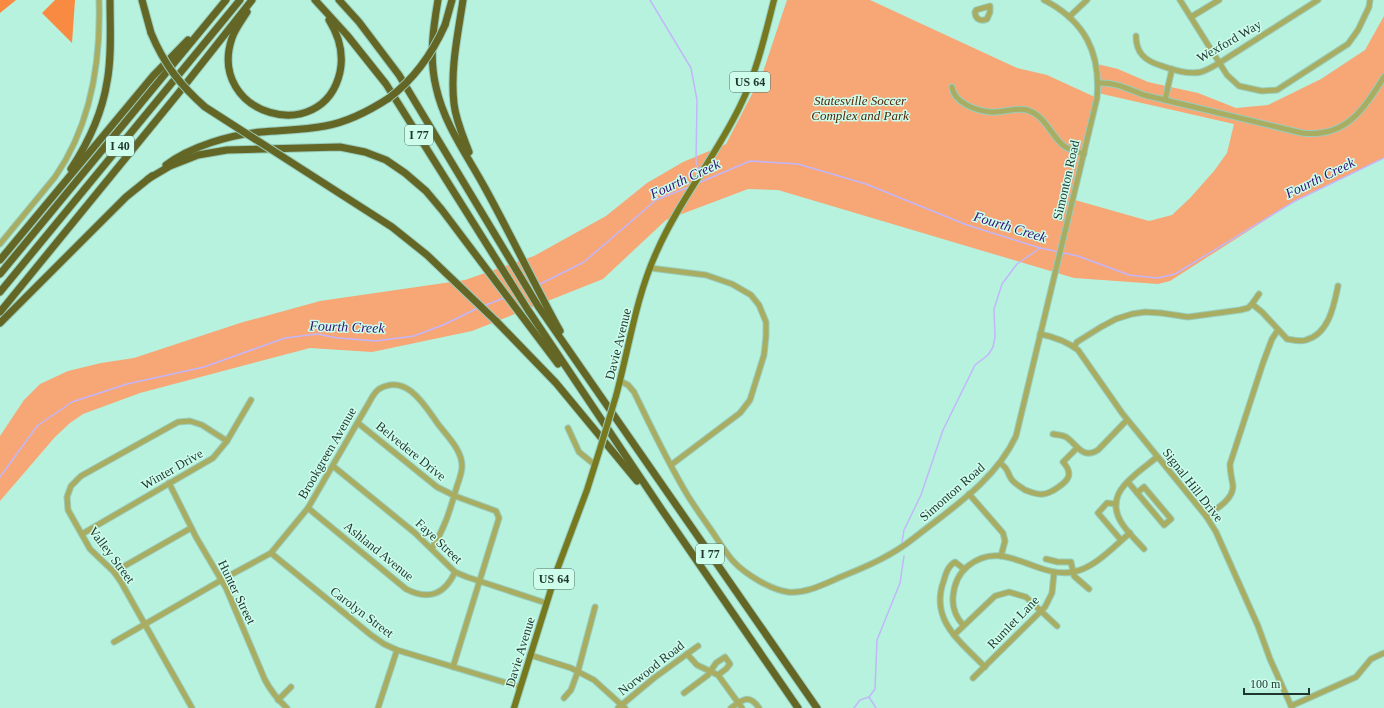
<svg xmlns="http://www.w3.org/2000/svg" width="1384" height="708" viewBox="0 0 1384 708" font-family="'Times New Roman',serif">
  <rect width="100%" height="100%" fill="#b7f2de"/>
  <polygon fill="#f7a676" points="787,0 870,0 1017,68 1047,75 1097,98 1075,200 1149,221 1172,215 1190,198 1214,171 1227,153 1234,124 1098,93 1097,64 1118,69 1148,82 1198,93 1236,108 1268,105 1321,79 1365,50 1384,16 1384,158 1295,201 1170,281 1158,284 1074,278 778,190 748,189 666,220 603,279 472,331 372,352 310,348 140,393 83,414 70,423 55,437 0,501 0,436 24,400 40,384 68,371 101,363 134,358 240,323 320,301 465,280 534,256 606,216 647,183 683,162 726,144 762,75"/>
  <g fill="#f88a41">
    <polygon points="0,0 16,0 0,13"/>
    <polygon points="55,0 75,0 72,43 42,13"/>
  </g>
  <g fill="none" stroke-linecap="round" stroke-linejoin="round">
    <g stroke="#c2b7fb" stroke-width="1.5">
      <polyline points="650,0 691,68 697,100 696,162 700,173"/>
      <polyline points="696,184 750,161 798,164 866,184 967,225 1040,248 1078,256 1129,275 1157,278 1175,274 1295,201 1384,158"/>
      <polyline points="538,285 584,262 656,200 689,187"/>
      <polyline points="483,306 504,298"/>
      <polyline points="0,477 37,426 72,402 127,384 204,367 285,338 317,334 338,338 375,341 414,336 443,325 478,308"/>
      <polyline points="902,542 904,530 921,495 943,430 975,365 988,355 993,347 995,337 994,309 1002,284 1017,264 1040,248"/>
      <polyline points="854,708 860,700 869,697"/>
      <polyline points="876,708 869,697 875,689 877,640 900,583 904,556"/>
    </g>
    <defs>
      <g id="minor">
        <polyline points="1180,0 1227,75 1239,86 1262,91 1277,90 1348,44 1358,30 1369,7 1370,0"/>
        <path d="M 990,6 L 990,12 L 987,19 C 981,22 975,19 975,12 L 976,10 Z"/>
        <polyline points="1069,17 1087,0"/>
        <polyline points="1191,17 1219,0"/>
        <path d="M 1136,36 C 1136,52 1144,60 1159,65 C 1171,69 1187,75 1201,72 C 1212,69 1228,57 1238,51 C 1265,34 1291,17 1318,0"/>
        <path d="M 1098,83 C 1115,82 1128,89 1144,95 C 1151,97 1158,98 1165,100 L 1302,133 C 1346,138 1363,110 1384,77"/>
        <path d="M 952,87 C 954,103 977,111 991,112 C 1003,113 1015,107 1027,110 C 1045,115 1051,136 1064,146 C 1070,150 1077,152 1084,154"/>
        <polyline points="1165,100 1172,69"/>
        <path d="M 0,244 L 55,177 C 91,125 101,62 99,0"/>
        <polyline points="650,268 706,275 732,284 751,295 759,305 766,322 766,336 764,355 750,400 740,413 671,465"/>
        <polyline points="1252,304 1259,294"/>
        <path d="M 1040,334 C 1055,337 1066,341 1078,350 L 1122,413 L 1206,516 L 1216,532 L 1258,626 L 1270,659 L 1292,708"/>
        <path d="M 1074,347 L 1077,342 L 1101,327 L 1116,319 L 1132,314 L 1145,312 L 1161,313 L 1188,317 L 1240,310 L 1248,308 L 1252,304 L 1262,312 L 1287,339 C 1293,340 1301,342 1306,340 C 1329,334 1334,305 1338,286"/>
        <path d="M 620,381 L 628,385 L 634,392 C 651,427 668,463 688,496 C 695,507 702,517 709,527 C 717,538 724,551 733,561 C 745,574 771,590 788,592 C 807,594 826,583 843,576 C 868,566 893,555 914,538 C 952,508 995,481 1016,436 L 1097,98 C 1101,53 1085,21 1044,0"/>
        <polyline points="358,423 437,487 455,496 496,511 499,518 453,667"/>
        <polyline points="568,428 579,452 595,465"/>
        <path d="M 1053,434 C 1057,435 1062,435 1066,437 C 1077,444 1082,460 1098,450 L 1127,420"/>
        <path d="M 1000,463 C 1010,470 1006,472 1012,480 C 1015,484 1021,487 1025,490 C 1030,492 1037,495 1043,494 C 1047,494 1050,492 1054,490 C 1067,482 1075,475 1063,462 L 1077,448"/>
        <polyline points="333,466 415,533 455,572 467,577 546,603"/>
        <polyline points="1128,482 1164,525 1171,519 1144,487 1137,493"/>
        <path d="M 169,483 L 196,537 L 226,588 L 265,680 C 271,691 278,700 287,708"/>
        <polyline points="969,494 1003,533 1005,541 1001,556"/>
        <polyline points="1116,504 1107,503 1098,513 1121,540"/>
        <path d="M 308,508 L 406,589 C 429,601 445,594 455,572"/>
        <path d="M 1206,516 C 1216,509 1233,500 1233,486 C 1232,479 1230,472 1230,464 L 1263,363 L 1272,339 L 1278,330"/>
        <polyline points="82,534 213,458 227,441 251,400"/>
        <path d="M 1144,549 C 1136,540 1127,532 1121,522 C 1103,492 1137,474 1157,457"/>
        <polyline points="271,553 371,635 384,644 397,650 520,687"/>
        <polyline points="1046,559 1058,562 1071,562 1074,576 1089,589"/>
        <path d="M 964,569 L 955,562 C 948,566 946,573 944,580 C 929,620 960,641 985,667"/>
        <polyline points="114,572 191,528"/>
        <path d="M 963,625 C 956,617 952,608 953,597 C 954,584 958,574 968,566 C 1003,537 1036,579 1073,572 C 1095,568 1113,547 1130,533"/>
        <polyline points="954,635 995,596 1009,592 1026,597 1057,626"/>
        <path d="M 114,642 L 225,578 L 271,553 L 308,508 L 370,401 C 372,397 375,392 379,389 C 407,373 425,406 438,424 C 447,436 462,450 462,466 C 462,473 459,480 457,486 C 450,510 445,528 432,548"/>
        <polyline points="687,654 697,665 718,675 742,708"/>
        <polyline points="530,655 571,668 594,680 625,708"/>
        <polyline points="973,678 1045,607 1052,593 1054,573"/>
        <polyline points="684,693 708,675 716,663 725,657 730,664 726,669 718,675"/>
        <polyline points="564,698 571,690 578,671 595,607"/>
        <polyline points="278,700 291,687"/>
        <polyline points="1291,706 1356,677 1371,659 1384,653"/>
        <polyline points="192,708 121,582 114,572 90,549 68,510 67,497 71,486 81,476 178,422 190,421 202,425 227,441"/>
        <polyline points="378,708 397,650"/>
        <polyline points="618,708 654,678 698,646"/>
        <path d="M 731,708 C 742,700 749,693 759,708"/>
      </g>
      <g id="major">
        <path d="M 616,396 C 629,348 636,296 657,251 C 680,199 717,155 741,104 C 757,71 765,35 774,0"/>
        <polyline points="514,708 557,570 587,490 599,452"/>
      </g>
      <g id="highway">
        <polyline points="142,0 151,33"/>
        <polyline points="315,0 347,35 386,84 528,310 662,510 798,708"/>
        <polyline points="339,0 359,22 399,75 538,306 817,708"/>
        <path d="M 438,0 C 433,29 429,58 436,87 C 444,124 467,155 485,188 C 511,235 534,284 560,331"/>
        <path d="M 463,0 C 458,34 450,69 454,104 C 456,121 463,136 469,152"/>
        <path d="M 247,12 C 242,20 235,29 232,38 C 206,115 323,148 340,72 C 344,53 339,36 329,20"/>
        <polyline points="445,25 452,0"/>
        <path d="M 166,165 C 191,146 230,135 261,132 C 282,130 304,130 325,126 C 348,122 369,111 389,98"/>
        <path d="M 71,169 C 88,143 102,114 107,82 C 112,56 110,27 110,0"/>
        <polyline points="148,179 170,166 198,155 227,150 340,147 365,152 386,160 405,173 426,191 442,210 558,364"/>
        <polyline points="0,260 153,76 188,40"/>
        <polyline points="0,274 226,0"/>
        <polyline points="0,292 240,0"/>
        <polyline points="0,312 177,95 252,0"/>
        <polyline points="496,321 556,383 637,481"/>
        <polyline points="0,323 126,197 152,176"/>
      </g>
    </defs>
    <use href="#minor" stroke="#9cb" stroke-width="7"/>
    <use href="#major" stroke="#9cb" stroke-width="8"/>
    <use href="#highway" stroke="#9cb" stroke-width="9"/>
    <use href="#minor" stroke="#a8ad62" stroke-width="5"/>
    <use href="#major" stroke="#76791d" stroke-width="6"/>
    <use href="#highway" stroke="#636625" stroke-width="7"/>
    <defs>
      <polyline id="major-bridge" points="599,452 616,396"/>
      <g id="highway-bridge">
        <path d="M 151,33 C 164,64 180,85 205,107 L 392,227 L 427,255 L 496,321"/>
        <path d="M 389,98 C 414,79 432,54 445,25"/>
      </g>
    </defs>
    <use href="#major-bridge" stroke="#9cb" stroke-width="8" stroke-linecap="butt"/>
    <use href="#highway-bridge" stroke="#9cb" stroke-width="9" stroke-linecap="butt"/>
    <use href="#major-bridge" stroke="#76791d" stroke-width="6"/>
    <use href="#highway-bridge" stroke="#636625" stroke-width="7"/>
  </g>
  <g text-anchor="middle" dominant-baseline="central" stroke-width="3" stroke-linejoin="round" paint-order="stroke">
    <g fill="#cefdec" stroke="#547268" stroke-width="1">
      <rect x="730" y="72" width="40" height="20" rx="3"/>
      <rect x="405" y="125" width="28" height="20" rx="3"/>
      <rect x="106" y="136" width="28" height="20" rx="3"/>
      <rect x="696" y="544" width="28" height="20" rx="3"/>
      <rect x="534" y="569" width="40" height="20" rx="3"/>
    </g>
    <g font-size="12" font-weight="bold" fill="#1f362f">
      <text x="750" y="82">US 64</text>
      <text x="419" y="135">I 77</text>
      <text x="120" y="146">I 40</text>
      <text x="710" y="554">I 77</text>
      <text x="554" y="579">US 64</text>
    </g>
    <g font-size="13" fill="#1f362f" stroke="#cefdec">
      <text transform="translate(1229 41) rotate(-30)">Wexford Way</text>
      <text transform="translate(1066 180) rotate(-77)">Simonton Road</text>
      <text transform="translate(618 344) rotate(-76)">Davie Avenue</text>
      <text transform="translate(411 451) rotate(39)">Belvedere Drive</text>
      <text transform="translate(327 453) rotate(-60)">Brookgreen Avenue</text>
      <text transform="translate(172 469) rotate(-30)">Winter Drive</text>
      <text transform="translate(1193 485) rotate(52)">Signal Hill Drive</text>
      <text transform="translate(952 492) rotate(-41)">Simonton Road</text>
      <text transform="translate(439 541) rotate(43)">Faye Street</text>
      <text transform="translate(379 551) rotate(39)">Ashland Avenue</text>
      <text transform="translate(112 555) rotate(53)">Valley Street</text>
      <text transform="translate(237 592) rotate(64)">Hunter Street</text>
      <text transform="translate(362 612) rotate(37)">Carolyn Street</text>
      <text transform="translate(1013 622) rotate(-46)">Rumlet Lane</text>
      <text transform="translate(520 652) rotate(-73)">Davie Avenue</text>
      <text transform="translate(651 668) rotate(-38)">Norwood Road</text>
    </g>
    <g font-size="13" font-style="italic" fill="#502507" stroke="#cefdec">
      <text x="860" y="100">Statesville Soccer<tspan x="860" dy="15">Complex and Park</tspan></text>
    </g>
    <g font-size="14" font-style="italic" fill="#351072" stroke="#cefdec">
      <text transform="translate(1320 178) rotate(-26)">Fourth Creek</text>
      <text transform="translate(685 179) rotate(-25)">Fourth Creek</text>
      <text transform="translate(1010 227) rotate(17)">Fourth Creek</text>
      <text transform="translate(347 327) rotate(2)">Fourth Creek</text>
    </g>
  </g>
  <path d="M1244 688v6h65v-6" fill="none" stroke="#1f362f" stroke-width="2"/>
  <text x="1250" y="688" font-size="12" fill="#1f362f" stroke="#cefdec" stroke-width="3" paint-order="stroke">100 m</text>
</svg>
